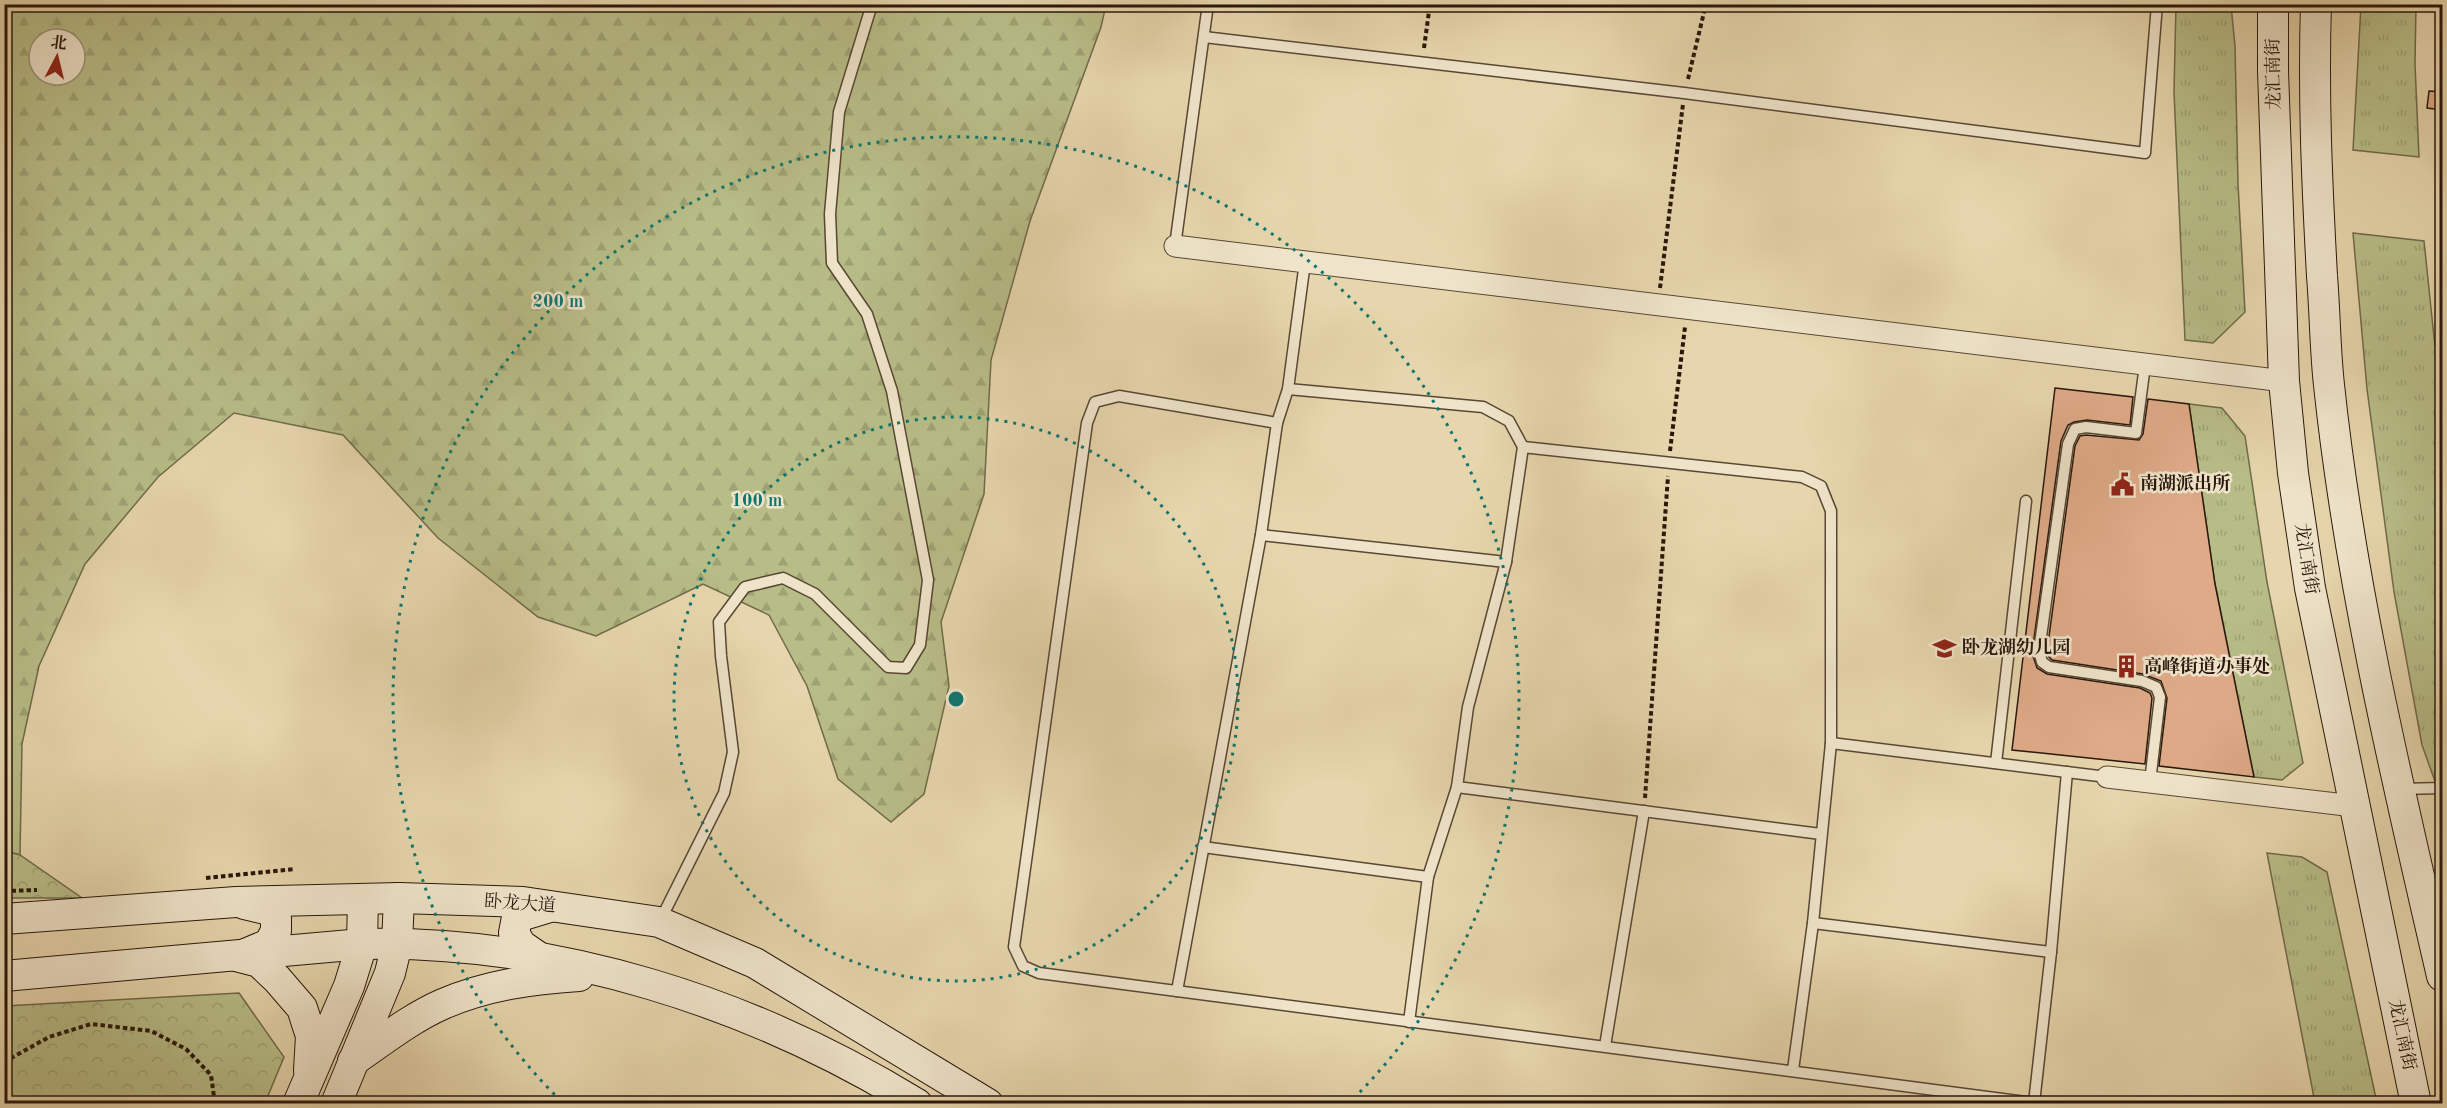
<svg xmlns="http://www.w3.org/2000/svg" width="2447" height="1108" viewBox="0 0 2447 1108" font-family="'Old Standard TT','Noto Serif SC',serif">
  <defs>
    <pattern id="grass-tufts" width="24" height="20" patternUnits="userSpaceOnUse" patternTransform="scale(1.5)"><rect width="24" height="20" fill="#b8bd88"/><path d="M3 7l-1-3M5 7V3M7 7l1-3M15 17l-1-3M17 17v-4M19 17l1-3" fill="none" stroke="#9ea274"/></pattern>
    <pattern id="forest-firs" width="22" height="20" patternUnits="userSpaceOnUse" patternTransform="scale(1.5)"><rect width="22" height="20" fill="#b8bd88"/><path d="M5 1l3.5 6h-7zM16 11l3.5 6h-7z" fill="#9ea274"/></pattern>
    <pattern id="park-crowns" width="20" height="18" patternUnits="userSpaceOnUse" patternTransform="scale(1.5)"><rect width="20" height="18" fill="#b8bd88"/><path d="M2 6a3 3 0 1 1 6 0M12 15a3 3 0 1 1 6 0" fill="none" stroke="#9ea274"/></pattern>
  </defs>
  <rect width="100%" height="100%" fill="#e7d6ad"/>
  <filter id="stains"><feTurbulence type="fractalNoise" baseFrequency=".00333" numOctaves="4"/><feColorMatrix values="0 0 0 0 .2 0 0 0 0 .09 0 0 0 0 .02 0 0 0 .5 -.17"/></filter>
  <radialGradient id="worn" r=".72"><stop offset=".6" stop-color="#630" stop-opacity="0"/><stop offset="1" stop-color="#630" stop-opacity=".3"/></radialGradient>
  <g fill="url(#grass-tufts)" stroke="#706a4a" stroke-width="1.5">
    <polygon points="2176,5 2231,5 2235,46 2238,184 2245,312 2213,343 2185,340 2174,92"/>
    <polygon points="2361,5 2416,5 2415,64 2419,157 2353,150"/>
    <polygon points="2353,233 2424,241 2442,414 2442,801 2422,745 2394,592 2367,389"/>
    <polygon points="2189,404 2222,408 2245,436 2267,582 2303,763 2282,780 2254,777 2215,584"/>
    <polygon points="2267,853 2302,857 2327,872 2377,1103 2315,1103"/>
  </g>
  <path fill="url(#forest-firs)" stroke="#706a4a" stroke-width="1.5" fill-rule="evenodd" d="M 5,5 L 1106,5 L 1101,27 L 1030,221 L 991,360 L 984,494 L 941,622 L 949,686 L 924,794 L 891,822 L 838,779 L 807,686 L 769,615 L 703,584 L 596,636 L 538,617 L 438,538 L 343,435 L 234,413 L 158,477 L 85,564 L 39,666 L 22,744 L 20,855 L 5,851 ZM 39,39 L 75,39 L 75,75 L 39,75 Z"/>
  <g fill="url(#park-crowns)" stroke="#706a4a" stroke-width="1.5">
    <polygon points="5,851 20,855 82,898 5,898"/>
    <polygon points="239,993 284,1057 265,1103 5,1103 5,1006"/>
  </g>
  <g fill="#dfaa88" stroke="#28170c" stroke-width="1.5">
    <polygon points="2429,91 2442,92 2442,110 2427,108"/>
    <polygon points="2055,388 2133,397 2130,425 2087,420 2074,422 2068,425 2061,441 2032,653 2037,668 2047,674 2140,688 2150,693 2152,698 2145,764 2012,750"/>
    <polygon points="2148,399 2189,404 2215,584 2254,777 2159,766 2167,698 2161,681 2143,674 2052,660 2049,657 2047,651 2075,446 2080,436 2086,435 2139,440 2143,434"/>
  </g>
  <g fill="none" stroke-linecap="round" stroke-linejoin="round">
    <defs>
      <g id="lane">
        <polyline points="1204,37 1684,93 2145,153 2157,4"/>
        <polyline points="1175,246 1208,4"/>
        <polyline points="2145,365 2136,433 2086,427 2075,429 2068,444 2039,651 2042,662 2049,667 2142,681 2156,687 2160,697 2150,782"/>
        <polyline points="1288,389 1483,407 1509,421 1523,447 1506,562 1468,707 1457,787 1428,877 1409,1022"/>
        <polyline points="1277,423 1119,396 1095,402 1087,423 1014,947 1023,966 1039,973 2034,1103 2051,952 2067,772"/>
        <polyline points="1523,447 1802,477 1821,486 1831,511 1831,743 1813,923 1793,1070"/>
        <polyline points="1261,535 1506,562"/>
        <polyline points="1831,743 2107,777"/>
        <polyline points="1996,763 2026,501"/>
        <polyline points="1457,787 1821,834"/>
        <polyline points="2401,789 2442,788"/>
        <polyline points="1203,847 1428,877"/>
        <polyline points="660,921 724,793 733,752 721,656 719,622 745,587 783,578 815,594 888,667 906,668 920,645 928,580 892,391 867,314 832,263 830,214 839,112 872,4"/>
        <polyline points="1813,923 2051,952"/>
        <polyline points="1177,991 1261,535 1277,423 1288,389 1305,262"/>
        <polyline points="1605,1046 1644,811"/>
      </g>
      <g id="street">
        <polyline points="1175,246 2284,381"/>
        <polyline points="2107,777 2354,806"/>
      </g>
      <g id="secondary">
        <polyline points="2273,4 2273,71 2284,381 2293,473 2310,588 2416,1104"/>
        <path d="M 2316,4 C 2313,95 2317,185 2322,276 C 2325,312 2325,349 2329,385 C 2350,584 2397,781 2442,976"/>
        <polyline points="244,904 269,910 276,918 276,931 269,944 245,954"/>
        <polyline points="4,919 236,902 399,898 523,902 659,922 755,963 988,1104"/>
        <polyline points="236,956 259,962 277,979 302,1008 311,1036 309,1070"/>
        <polyline points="537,956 521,945 514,933 517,917 550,907"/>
        <path d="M 4,976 L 362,944 C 558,940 751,1002 917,1104"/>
        <path d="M 353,1061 C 382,1041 411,1018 443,1004 C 487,985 532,979 579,976"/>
        <polyline points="298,1104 349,986 362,944 363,899"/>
        <polyline points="336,1104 390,973 397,944 399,898"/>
      </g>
    </defs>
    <use href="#lane" stroke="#584734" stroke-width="13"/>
    <use href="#street" stroke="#584734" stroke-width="23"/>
    <use href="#secondary" stroke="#28170c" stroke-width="32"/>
    <g stroke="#28170c" stroke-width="4" stroke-dasharray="4.5 3" stroke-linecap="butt">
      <polyline points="1424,48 1430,4"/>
      <polyline points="1688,79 1706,4"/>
      <polyline points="1660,288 1683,104"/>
      <polyline points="1670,451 1685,327"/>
      <polyline points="1645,798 1668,476"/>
      <polyline points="206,878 295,869"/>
      <polyline points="4,891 37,890"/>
      <polyline points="4,1062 49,1037 91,1024 151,1031 186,1049 211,1075 215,1104"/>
    </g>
    <use href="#lane" stroke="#efe4ca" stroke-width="10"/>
    <use href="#street" stroke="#efe4ca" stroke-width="21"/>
    <use href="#secondary" stroke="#efe4ca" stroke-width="30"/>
  </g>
  <g fill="none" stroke="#0f766e" stroke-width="3" stroke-dasharray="3 6">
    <circle cx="956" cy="699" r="282"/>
    <path d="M561 1101A563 563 0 1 1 1351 1101"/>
  </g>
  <defs>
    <symbol id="civic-bare" viewBox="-9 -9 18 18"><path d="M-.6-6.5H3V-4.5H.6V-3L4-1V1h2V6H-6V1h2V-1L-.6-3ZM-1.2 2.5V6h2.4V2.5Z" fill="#8f2418" stroke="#efe4ca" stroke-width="2.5" paint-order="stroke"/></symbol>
    <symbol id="school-bare" viewBox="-9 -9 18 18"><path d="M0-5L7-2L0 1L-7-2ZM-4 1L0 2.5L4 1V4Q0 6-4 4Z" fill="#8f2418" stroke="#efe4ca" stroke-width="2.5" paint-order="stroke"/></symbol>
    <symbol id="building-bare" viewBox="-9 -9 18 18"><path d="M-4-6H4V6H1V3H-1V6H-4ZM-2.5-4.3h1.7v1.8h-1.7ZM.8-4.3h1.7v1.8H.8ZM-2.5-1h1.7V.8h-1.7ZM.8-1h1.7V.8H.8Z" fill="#8f2418" stroke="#efe4ca" stroke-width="2.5" paint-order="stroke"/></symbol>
  </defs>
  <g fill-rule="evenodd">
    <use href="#civic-bare" x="2106" y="468" width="33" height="33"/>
    <use href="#school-bare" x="1928" y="632" width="33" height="33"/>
    <use href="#building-bare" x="2110" y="650" width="33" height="33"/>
  </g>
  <g text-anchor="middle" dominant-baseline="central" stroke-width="5" stroke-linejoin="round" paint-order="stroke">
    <g font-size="18" fill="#28170c" stroke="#efe4ca">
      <text transform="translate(2274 74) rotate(-91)">龙汇南街</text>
      <text transform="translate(2306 559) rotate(81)">龙汇南街</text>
      <text transform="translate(520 904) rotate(4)">卧龙大道</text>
      <text transform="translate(2402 1035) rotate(78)">龙汇南街</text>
    </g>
    <g font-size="18" font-weight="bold" fill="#28170c" stroke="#efe4ca" text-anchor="start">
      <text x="2140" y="484">南湖派出所</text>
      <text x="1962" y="648">卧龙湖幼儿园</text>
      <text x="2144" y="667">高峰街道办事处</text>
    </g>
  </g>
  <circle cx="956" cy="699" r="9" fill="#0f766e" stroke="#efe4ca" stroke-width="3"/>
  <g font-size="18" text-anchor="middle" font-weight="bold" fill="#0f766e" stroke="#efe4ca" stroke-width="5" stroke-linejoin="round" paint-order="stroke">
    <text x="558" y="307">200 m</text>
    <text x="757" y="506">100 m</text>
  </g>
  <rect width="2447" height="1108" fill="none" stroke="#e7d6ad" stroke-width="24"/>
  <rect x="6" y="6" width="2435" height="1096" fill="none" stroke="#28170c" stroke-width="3"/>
  <rect x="12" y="12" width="2423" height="1084" fill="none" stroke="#28170c" stroke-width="1.5"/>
  <g transform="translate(57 57) rotate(7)"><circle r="28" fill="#efe4ca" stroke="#9f927e" stroke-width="1.5"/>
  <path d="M0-4.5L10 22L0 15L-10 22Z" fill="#8f2418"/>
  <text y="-9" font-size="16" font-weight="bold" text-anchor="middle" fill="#28170c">北</text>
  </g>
  <rect width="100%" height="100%" filter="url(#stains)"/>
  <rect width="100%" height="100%" fill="url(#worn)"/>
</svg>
